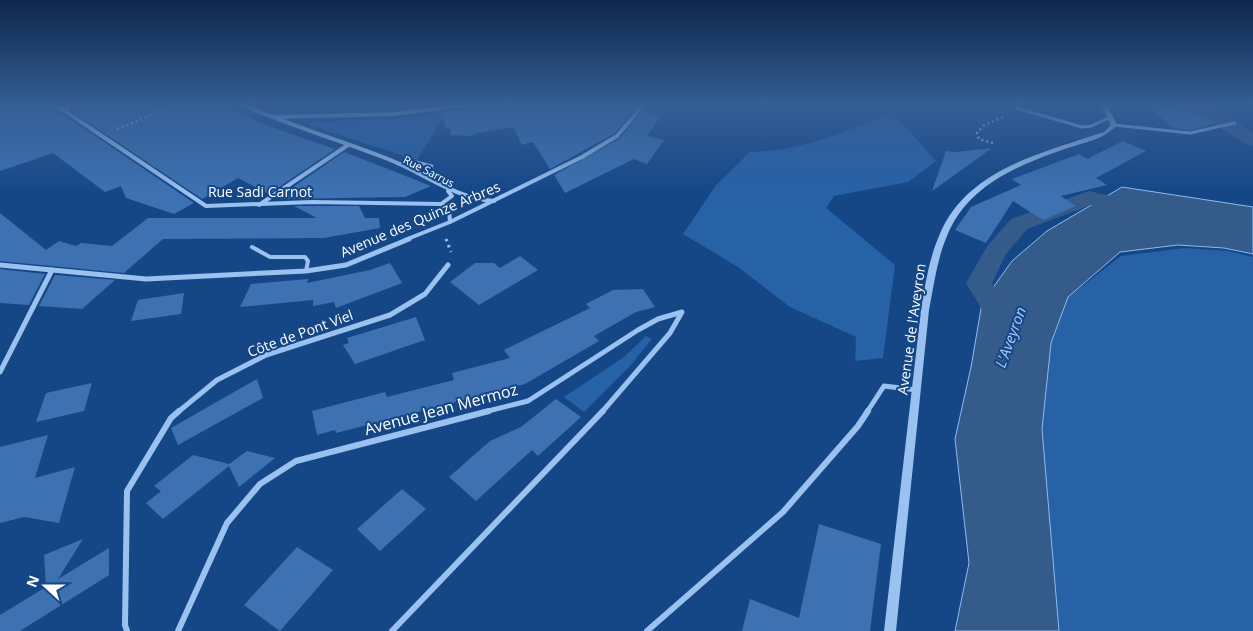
<svg xmlns="http://www.w3.org/2000/svg" width="1253" height="631" viewBox="0 0 1253 631" font-family="'Open Sans',sans-serif">
  <rect width="100%" height="100%" fill="#154787"/>
  <g fill="#2761a6">
    <polygon points="446,113 417,160 308,125 314,122 394,119"/>
    <path d="M 893,113 L 936,161 L 908,182 L 834,196 L 826,208 L 895,265 L 883,358 L 855,361 L 856,337 L 790,307 L 738,267 L 683,234 L 716,185 L 750,152 C 800,152 847,130 893,113 Z"/>
    <polygon points="1185,248 1228,251 1253,257 1253,631 1056,631 1042,429 1051,343 1068,297 1121,256"/>
    <polygon points="646,336 652,339 630,366 584,412 564,397 624,357"/>
  </g>
  <polygon fill="#355b8a" stroke="#8cbcf2" points="1122,187 1253,207 1253,254 1224,248 1178,245 1120,252 1068,297 1051,343 1042,429 1059,631 955,631 969,563 955,439 971,367 982,303 1012,261 1047,231"/>
  <g fill="none" stroke-linecap="round" stroke-linejoin="round">
    <g fill="#355b8a" fill-rule="evenodd">
      <polygon points="1194,105 1209,105 1253,132 1253,146 1246,144 1194,112 1192,108"/>
      <polygon points="1089,191 1141,203 1144,208 1141,213 1133,215 1091,205 1027,229 1006,254 992,283 1019,327 1015,334 1006,337 997,334 966,283 988,245 1011,219"/>
    </g>
  </g>
  <g fill="#3d71b1">
    <polygon points="16,105 52,105 54,108 194,203 174,214 126,198 121,186 105,192 53,153 0,171 0,109"/>
    <polygon points="72,105 223,105 263,124 335,149 269,194 238,178 202,199 70,110"/>
    <polygon points="468,105 586,105 596,108 601,105 625,105 636,108 615,133 550,169 533,142 522,145 513,127 476,133 470,136 451,135 449,128 446,129 441,112 464,109"/>
    <polygon points="1186,107 1214,124 1190,130 1173,128 1151,109"/>
    <polygon points="643,110 661,116 647,136 664,140 647,164 634,159 565,193 554,175 619,139"/>
    <polygon points="1123,141 1146,151 1096,178 1107,185 1061,196 1076,206 1043,220 1013,201 986,243 955,230 971,207 1021,185 1012,179 1079,154 1087,159"/>
    <polygon points="992,148 932,191 946,151 955,152"/>
    <polygon points="344,152 383,167 431,186 405,197 280,199 277,198"/>
    <polygon points="294,206 359,206 365,218 379,218 380,228 324,238 163,239 124,273 0,261 0,213 46,250 59,241 76,246 81,243 112,246 148,218 317,218"/>
    <polygon points="520,256 538,270 479,305 450,282 475,263 494,263 500,268"/>
    <polygon points="390,263 402,283 336,308 334,302 313,306 313,300 240,307 251,284 308,279 307,283 370,270"/>
    <polygon points="0,269 45,274 29,305 0,303"/>
    <polygon points="55,275 115,280 82,309 39,306"/>
    <polygon points="643,289 655,307 636,312 594,336 599,341 525,384 336,433 335,430 317,435 312,411 385,392 387,397 454,380 452,373 510,358 504,350 590,308 586,304 613,290"/>
    <polygon points="184,293 181,314 131,321 138,300"/>
    <polygon points="416,317 425,340 355,364 343,345 349,343 347,338"/>
    <polygon points="257,379 263,398 178,445 171,428"/>
    <polygon points="92,383 84,411 36,422 46,393"/>
    <polygon points="556,399 581,417 538,456 532,450 476,501 449,477 490,441 521,427"/>
    <polygon points="48,435 35,478 75,467 59,523 24,517 0,523 0,447"/>
    <polygon points="247,451 275,458 239,487 229,466 163,519 146,503 161,491 154,486 193,455 229,464"/>
    <polygon points="402,489 426,509 380,551 357,529"/>
    <polygon points="819,524 881,544 870,631 742,631 750,599 799,618"/>
    <polygon points="83,539 58,579 109,548 109,575 20,631 0,631 0,615 46,587 44,555"/>
    <polygon points="297,547 333,570 280,631 244,605"/>
  </g>
  <g fill="none" stroke-linecap="round" stroke-linejoin="round">
    <g stroke="#9ac1ef" stroke-width="2.5" stroke-dasharray="2 3" stroke-linecap="butt">
      <polyline points="117,129 177,105"/>
      <polyline points="993,143 979,139 977,133 983,126 1005,116"/>
    </g>
    <polyline stroke="#9ac1ef" stroke-width="3" stroke-dasharray="2.5 4" stroke-linecap="butt" points="446,239 451,252"/>
    <g stroke="#9ac1ef" stroke-width="3">
      <polyline points="1016,108 1082,127 1091,126 1111,117"/>
      <polyline points="66,111 69,105"/>
      <polyline points="1114,125 1190,133 1235,123"/>
      <polyline points="398,164 416,162 432,166"/>
    </g>
    <polyline stroke="#9ac1ef" stroke-width="4" points="252,247 270,257 305,257 308,261 306,271"/>
    <polyline stroke="#9ac1ef" stroke-width="4" points="259,205 348,145"/>
    <g stroke="#9ac1ef" stroke-width="4">
      <polyline points="56,105 206,206 312,202 441,204 449,209 450,222"/>
      <path d="M 244,105 C 291,126 340,140 388,159 C 424,173 454,198 494,201"/>
      <polyline points="272,117 393,114 464,105"/>
      <polyline points="441,204 452,196 448,191"/>
      <polyline points="405,240 450,222 582,157 617,136 639,110 640,105"/>
    </g>
    <g stroke="#9ac1ef" stroke-width="5">
      <polyline points="0,265 146,279 306,271 346,265 409,239"/>
      <polyline points="0,372 52,270"/>
      <polyline points="178,412 217,380 266,355 390,315 425,294 448,265"/>
      <polyline points="484,412 528,401 638,330 658,319 682,312 670,333 602,412"/>
      <polyline points="867,412 884,386 917,390"/>
    </g>
    <g stroke="#9ac1ef" stroke-width="6">
      <polyline points="127,631 125,625 127,491 171,418 179,411"/>
      <polyline points="178,631 227,523 260,484 296,461 489,411"/>
      <polyline points="392,631 603,411"/>
      <polyline points="647,631 783,512 858,426 868,411"/>
    </g>
    <path fill="#9ac1ef" fill-rule="evenodd" d="M 1101,105 L 1107,105 L 1117,125 C 1104,140 1081,143 1062,150 C 1016,166 967,186 947,236 C 937,259 934,285 929,310 L 896,631 L 884,631 L 921,310 C 925,285 929,259 939,236 C 966,169 1042,153 1104,132 L 1111,125 Z"/>
  </g>
  <linearGradient id="sky" x2="0" y2="1"><stop stop-color="#0c274a"/><stop offset="0.54" stop-color="#355e96"/><stop offset="1" stop-color="#355e96" stop-opacity="0"/></linearGradient>
  <rect width="1253" height="193" fill="url(#sky)"/>
  <g text-anchor="middle" dominant-baseline="central" stroke-width="4" stroke-linejoin="round" paint-order="stroke">
    <g font-size="11" fill="#fff" stroke="#154787">
      <text transform="translate(429 171) rotate(27)">Rue Sarrus</text>
    </g>
    <g font-size="14" fill="#fff" stroke="#154787">
      <text x="260" y="191">Rue Sadi Carnot</text>
      <text transform="translate(420 219) rotate(-23)">Avenue des Quinze Arbres</text>
      <text transform="translate(911 329) rotate(-82)">Avenue de l'Aveyron</text>
      <text transform="translate(300 333) rotate(-20)">Côte de Pont Viel</text>
    </g>
    <g font-size="15" font-style="italic" fill="#a6cbf6" stroke="#154787">
      <text transform="translate(1010 337) rotate(-70)">L'Aveyron</text>
    </g>
    <g font-size="16" fill="#fff" stroke="#154787">
      <text transform="translate(441 409) rotate(-15)">Avenue Jean Mermoz</text>
    </g>
  </g>
  <g transform="translate(45 586) rotate(291)" stroke="#154787" stroke-width="4" paint-order="stroke">
  <path d="M0-4L9 19L0 12L-9 19Z" fill="#ffffff"/>
  <text y="-8" font-size="14" font-weight="bold" text-anchor="middle" fill="#ffffff">N</text>
  </g>
</svg>
